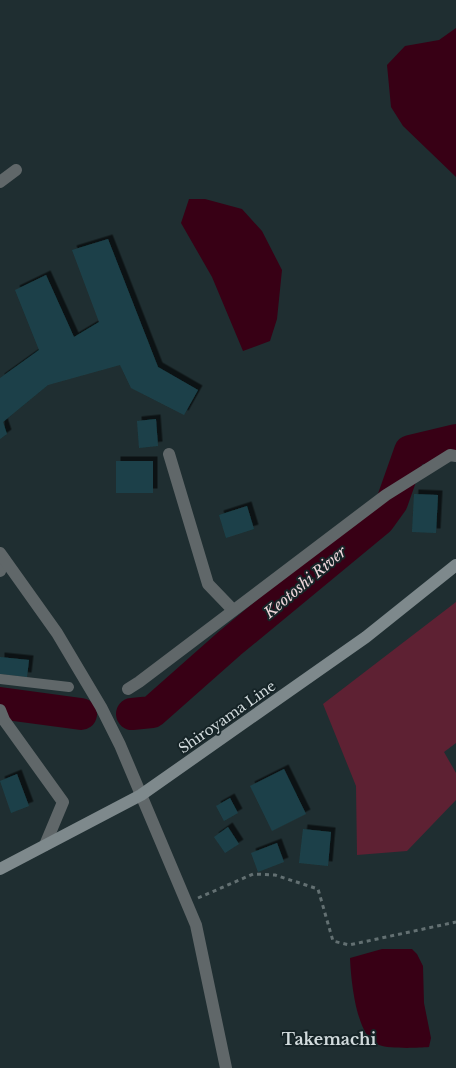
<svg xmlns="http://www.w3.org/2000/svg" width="456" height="1068" viewBox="0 0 456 1068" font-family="'Libre Baskerville',serif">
  <defs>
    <filter id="shadow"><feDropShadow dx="4.5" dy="-4.5" stdDeviation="0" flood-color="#0009"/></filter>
  </defs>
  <rect width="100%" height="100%" fill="#1f2e31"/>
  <polygon fill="#5e2133" points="456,602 456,743 444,752 456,773 456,800 407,851 357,855 356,786 323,704"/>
  <g fill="#380015">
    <polygon points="456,28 456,177 403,126 391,107 387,65 405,46 439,40"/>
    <polygon points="189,199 205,199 242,209 262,231 282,270 277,319 270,341 243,351 212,277 181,223"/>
    <path d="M 382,949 L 412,949 L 417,954 L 423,966 L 424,1003 L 431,1038 L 429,1047 C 417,1048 390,1049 379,1045 C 356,1038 351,979 350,958 Z"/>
  </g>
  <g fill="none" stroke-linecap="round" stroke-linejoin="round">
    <g stroke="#380015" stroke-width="32">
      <polyline points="0,703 81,714"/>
      <polyline points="132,714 152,712 230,643 379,520 392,502 410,451 456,440"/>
    </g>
  </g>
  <g fill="#1c4149" filter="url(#shadow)">
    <polygon points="108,239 158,367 198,390 184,415 131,388 120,365 48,385 3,422 7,434 0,439 0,378 39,350 15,290 46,275 74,337 99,322 72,250"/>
    <polygon points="156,419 158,446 139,448 137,421"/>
    <rect x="116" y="461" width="37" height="32"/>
    <polygon points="414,494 438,495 436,533 412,532"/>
    <polygon points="247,506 254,529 226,538 219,515"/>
    <polygon points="0,657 29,660 27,677 0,674"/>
    <polygon points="284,769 306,814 272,831 250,786"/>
    <polygon points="17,774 29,806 11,813 0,781"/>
    <polygon points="230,798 238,813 224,821 216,806"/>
    <polygon points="228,827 239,844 225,853 214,837"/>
    <polygon points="303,829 331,832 328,866 299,863"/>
    <polygon points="277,843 284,862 258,872 251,853"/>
  </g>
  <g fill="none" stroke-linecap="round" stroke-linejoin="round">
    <polyline stroke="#637072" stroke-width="3" stroke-dasharray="4 4" stroke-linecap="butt" points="198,898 253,874 275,875 318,889 333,941 349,945 456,922"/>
    <polyline stroke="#606769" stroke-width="10" points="0,679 69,687"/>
    <g stroke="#606769" stroke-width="12">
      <polyline points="0,182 16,170"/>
      <polyline points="169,454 208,584 233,610"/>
      <polyline points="0,571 4,559"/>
      <polyline points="128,689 139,682 386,495 450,455 456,456"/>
      <polyline points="0,710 4,720 63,802 45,845"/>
    </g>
    <polyline stroke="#606769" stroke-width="12" points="0,553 57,633 101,707 120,745 196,925 226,1068"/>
    <polyline stroke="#7e898c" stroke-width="12" points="0,869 141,795 366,637 456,565"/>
  </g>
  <g text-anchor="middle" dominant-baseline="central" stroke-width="4" stroke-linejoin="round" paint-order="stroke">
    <g font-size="14" fill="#d2dbdd" stroke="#162427">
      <text transform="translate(227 717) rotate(-35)">Shiroyama Line</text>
    </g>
    <g font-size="15" font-style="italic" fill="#efd7db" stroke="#162427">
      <text transform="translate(305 582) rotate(-40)">Keotoshi River</text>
    </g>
    <g font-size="16" font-weight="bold" fill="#d2dbdd" stroke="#162427">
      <text x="329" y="1039">Takemachi</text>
    </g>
  </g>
</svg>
